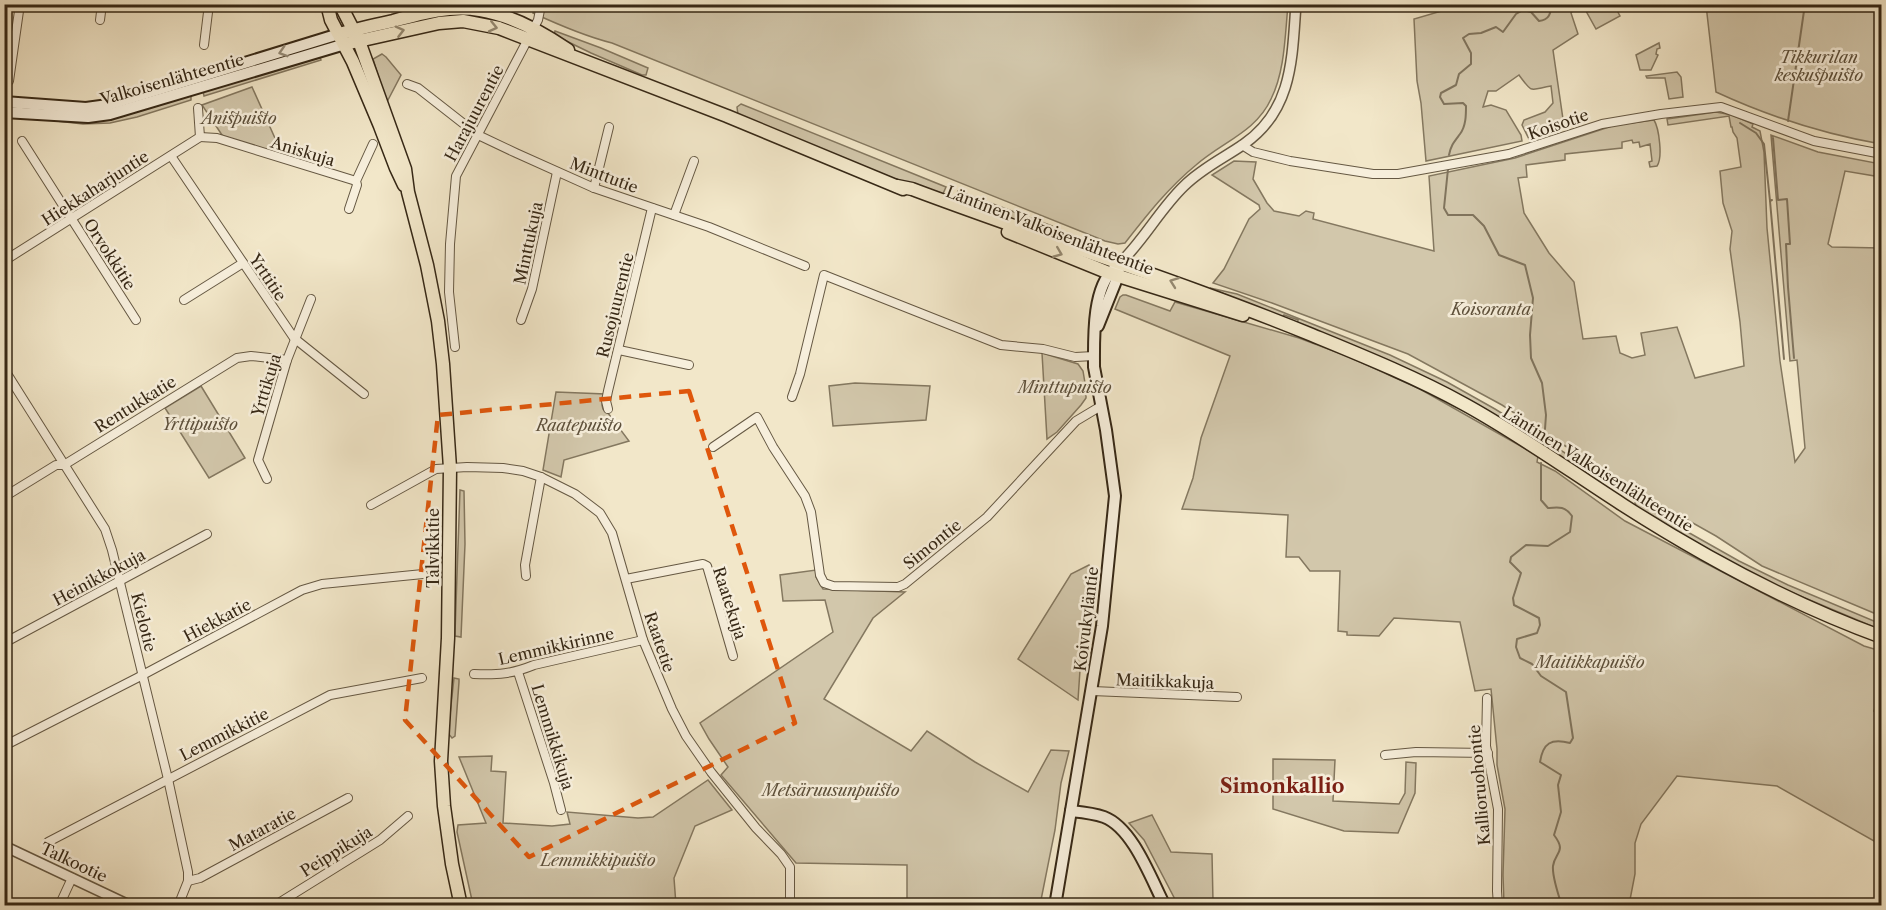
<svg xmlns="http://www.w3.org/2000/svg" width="1886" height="910" viewBox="0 0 1886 910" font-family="'Libre Caslon Text',serif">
  <rect width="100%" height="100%" fill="#f2e7c9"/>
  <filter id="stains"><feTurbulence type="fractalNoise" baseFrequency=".00333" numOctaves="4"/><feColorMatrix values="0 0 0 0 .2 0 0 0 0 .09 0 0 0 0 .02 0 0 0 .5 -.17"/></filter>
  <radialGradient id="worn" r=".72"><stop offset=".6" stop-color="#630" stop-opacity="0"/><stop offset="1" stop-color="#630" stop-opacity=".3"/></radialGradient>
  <g fill="#d2c7ab" stroke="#847860" stroke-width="1.5">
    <path d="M 535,4 L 1288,5 C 1285,35 1285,71 1271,99 C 1256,132 1222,142 1196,165 C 1168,188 1147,215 1125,243 L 1118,244 L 1105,241 L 612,43 C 584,36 559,25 533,13 Z"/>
    <path d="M 1462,5 L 1577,5 L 1571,13 L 1578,34 L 1553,50 L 1564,126 L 1529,139 L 1522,125 L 1524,120 L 1545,112 L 1553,103 L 1551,86 C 1529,90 1533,94 1519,75 L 1496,91 L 1488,91 L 1483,107 L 1491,105 L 1506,110 L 1521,135 L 1522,141 L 1426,161 L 1421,103 L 1417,81 L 1414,19 Z"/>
    <polygon points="1598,5 1614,5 1620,16 1596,29 1586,11"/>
    <path d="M 1706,5 L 1881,5 L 1881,144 C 1824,134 1770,117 1716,92 Z"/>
    <polygon points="555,31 601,48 648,68 646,75 642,75 591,53 554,35"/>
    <polygon points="1659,43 1660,48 1657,49 1656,54 1658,55 1651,70 1640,70 1636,55"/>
    <polygon points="382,54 386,57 401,75 388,100 385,98 373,59"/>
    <polygon points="320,57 321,60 204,96 203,91"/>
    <polygon points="1677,72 1681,77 1683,97 1669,99 1665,78 1647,78 1646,76"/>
    <polygon points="252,87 283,156 224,138 202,105"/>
    <polygon points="191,95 191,100 137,117 110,123 83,124 57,121 57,119 114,118"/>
    <polygon points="741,104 946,187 942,196 900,181 738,115 737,107"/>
    <path d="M 1716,112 L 1732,115 L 1753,124 L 1752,127 L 1760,131 L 1764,152 L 1767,228 L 1780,361 L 1795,462 L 1805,448 L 1797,360 L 1790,361 L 1771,135 L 1818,152 L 1881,164 L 1881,177 L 1845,171 L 1828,244 L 1832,247 L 1881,248 L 1881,616 L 1762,566 L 1716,536 L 1627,486 L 1502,405 L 1408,354 L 1272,303 L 1213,283 L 1224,269 L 1249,219 L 1260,209 L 1259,205 L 1212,175 L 1234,161 L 1256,162 L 1253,179 L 1267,203 L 1274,211 L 1299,216 L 1306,211 L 1314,213 L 1313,219 L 1434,251 L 1429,176 L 1515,158 L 1615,125 L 1654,120 C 1659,128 1663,158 1657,166 L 1650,167 L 1649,162 L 1652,161 L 1650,144 L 1640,147 L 1639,142 L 1633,143 L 1632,140 L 1622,142 L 1622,148 L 1565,154 L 1565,160 L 1526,165 L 1527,177 L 1518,178 L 1524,213 L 1549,253 L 1574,282 L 1583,339 L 1616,336 L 1620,353 L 1632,358 L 1645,355 L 1641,333 L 1677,327 L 1695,378 L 1744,366 L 1740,322 L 1730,249 L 1732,231 L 1723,203 L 1720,171 L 1741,167 L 1737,138 L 1733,132 L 1732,127 L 1731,127 L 1729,116 L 1668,125 L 1667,119 Z"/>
    <polygon points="958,191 1052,226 1048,234 954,200"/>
    <polygon points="1210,288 1237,294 1390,355 1447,382 1495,409 1573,458 1569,464 1297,324 1298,320 1284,315 1282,318"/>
    <polygon points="1123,295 1126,295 1170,311 1175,302 1299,338 1347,356 1420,389 1538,456 1537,462 1555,471 1625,521 1864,646 1881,651 1881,686 1874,711 1877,711 1881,692 1881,845 1777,786 1677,776 1641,824 1635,843 1635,874 1629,905 1504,905 1503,875 1505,809 1497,765 1497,749 1491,689 1475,691 1460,622 1394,618 1379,636 1347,635 1347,632 1338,631 1340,571 1310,571 1299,557 1286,557 1288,515 1182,509 1193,478 1201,438 1230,356 1115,309 1120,297"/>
    <polygon points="1042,353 1078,364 1083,371 1086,389 1086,398 1081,405 1057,432 1047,439"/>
    <polygon points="855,383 930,386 926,420 833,426 829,386"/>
    <polygon points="201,386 245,458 209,478 165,408"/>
    <polygon points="556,392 605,394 602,405 603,409 608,413 629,441 564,460 561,477 543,470"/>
    <polygon points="460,490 464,491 465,544 461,637 455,636 455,633"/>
    <polygon points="1637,501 1677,526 1739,561 1788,585 1881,624 1881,630 1765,581 1701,547 1637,508 1635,503"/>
    <polygon points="1089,565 1097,574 1093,617 1080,670 1078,700 1018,659 1071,574"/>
    <polygon points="816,570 816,577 823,589 905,592 873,618 824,699 911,751 927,731 975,762 1028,792 1051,750 1069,751 1061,783 1055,830 1040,905 907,905 907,865 796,863 721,775 728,767 709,739 700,723 833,632 825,600 783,601 780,575"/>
    <polygon points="454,678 459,679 459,682 455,736 452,738 448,733"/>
    <polygon points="492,756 491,771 506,772 503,823 552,826 570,824 567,812 638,818 653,817 708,780 732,810 695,826 674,878 676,905 473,905 457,832 458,825 486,823 459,757"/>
    <polygon points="1273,759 1335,760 1333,801 1399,804 1405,793 1406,762 1416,763 1415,793 1398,833 1344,831 1273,809"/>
    <polygon points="1152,815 1171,852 1212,854 1213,901 1219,905 1178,905 1144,840 1129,823"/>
  </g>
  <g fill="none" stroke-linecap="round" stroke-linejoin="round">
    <g stroke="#80745d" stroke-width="2">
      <polyline points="1788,121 1805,4"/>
      <polyline points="1740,123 1756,133 1764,144 1770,201 1772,200"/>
      <polyline points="1773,138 1778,200 1787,199 1790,244 1786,244 1788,287 1794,358"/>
      <path d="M 1449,155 C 1451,145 1454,142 1460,134 C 1466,126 1466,115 1466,106 L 1463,103 L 1444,104 L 1440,97 L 1441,93 L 1456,85 L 1459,74 L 1471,64 L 1471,53 L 1463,38 L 1469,34 L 1481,33 L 1496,27 L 1503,32 L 1516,14 L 1523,10 L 1531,12 L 1539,21 C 1549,20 1552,13 1550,4"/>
      <polyline points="1448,169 1444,208 1448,215 1473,215 1484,226 1499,255 1525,265 1533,298 1530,335 1531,358 1542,383 1546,415 1545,429"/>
      <polyline points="1770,201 1784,359"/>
      <path d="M 1541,463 L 1541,500 L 1548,508 C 1559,507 1565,506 1572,516 L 1570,532 L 1548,546 L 1526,545 L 1511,557 L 1510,562 L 1521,573 L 1513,598 L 1514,605 L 1539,618 L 1540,625 L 1537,633 L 1517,639 L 1516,647 L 1520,658 L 1532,664 L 1541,676 L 1566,692 L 1573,738 L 1570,743 C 1551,738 1543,743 1540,762 L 1561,775 L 1558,785 L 1561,812 L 1554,835 C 1567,852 1555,852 1553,866 C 1552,876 1559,897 1562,906"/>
    </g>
    <defs>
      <g id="minor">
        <polyline points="100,20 102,4"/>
        <polyline points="204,45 209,4"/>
        <polyline points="9,81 20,4"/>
        <polyline points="407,84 418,88 478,135 516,153 594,188 709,227 805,266"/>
        <polyline points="198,108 200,137"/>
        <polyline points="200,137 217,138 356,181"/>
        <polyline points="22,141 136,320"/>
        <polyline points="1242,145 1253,152 1290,161 1373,174 1398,174 1509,154 1602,124 1661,114 1721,107 1814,141 1882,154"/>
        <polyline points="171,156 294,338 364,394"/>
        <polyline points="594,188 609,127"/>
        <polyline points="349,209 357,185 356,181 373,144"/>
        <polyline points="674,215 694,161"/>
        <polyline points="4,261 200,137"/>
        <polyline points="184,300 243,263"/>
        <polyline points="521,320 532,289 557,172"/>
        <polyline points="455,347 449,292 450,244 456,176 538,20 541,5 538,4"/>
        <polyline points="619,350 689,365"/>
        <polyline points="4,369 105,529 112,550 168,779 188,872 188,881 178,906"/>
        <polyline points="792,397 800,374 824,275 1001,345 1043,349 1075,357 1094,356"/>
        <polyline points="608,409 606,401 608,391 652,208"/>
        <polyline points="713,447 757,417 773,447 805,496 811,512 820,575 824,583 833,586 898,587 905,584 987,517 1076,421 1101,406"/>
        <polyline points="267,479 258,460 287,360 311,299"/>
        <polyline points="4,497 56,465 64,465 237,358 251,356 287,360"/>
        <polyline points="371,505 436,469 467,467 503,468 523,471 541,477 575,494 600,513 612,533 643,640 672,709 686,736 711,772 756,828 781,854 790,867 790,906"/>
        <polyline points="526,576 525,565 541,477"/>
        <polyline points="626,579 703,564 707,566 733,656"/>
        <polyline points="4,643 207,534"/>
        <polyline points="518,672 554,783 561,810"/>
        <path d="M 474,674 C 498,675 512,674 534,665 L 643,640"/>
        <polyline points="1092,691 1237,697"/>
        <polyline points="1487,698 1486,746 1498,809 1497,891 1498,906"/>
        <polyline points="4,746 137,678 302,590 322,584 423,574"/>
        <polyline points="1385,755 1416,752 1488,753"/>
        <polyline points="48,842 330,695 422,678"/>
        <polyline points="188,881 200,878 348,798"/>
        <polyline points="59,906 72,878"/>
        <polyline points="274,906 380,840 408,816"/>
      </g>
      <g id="tertiary">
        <path d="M 1120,263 C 1144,240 1160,209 1184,186 C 1202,168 1224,158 1244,144 C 1293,110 1292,58 1296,4"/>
        <polyline points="4,846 131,906"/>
      </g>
      <g id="secondary">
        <polyline points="4,102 86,108 108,105 339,34"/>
        <polyline points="4,112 88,117 110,114 345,44"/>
        <polyline points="1098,326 1118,276 1119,268"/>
        <path d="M 1071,811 C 1081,812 1093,813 1104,817 C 1133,828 1151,879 1165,906"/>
        <path d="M 1055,906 L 1102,626 L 1115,496 L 1106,430 L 1094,367 C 1094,339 1092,288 1114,269"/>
      </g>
      <g id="primary">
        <polyline points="327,4 331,20 353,62 380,126 396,168 404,185"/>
        <polyline points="340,4 359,41 405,169 408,192 427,265 438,321 443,364 450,468 448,638 441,761 444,806 452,864 461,906"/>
        <path d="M 339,34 C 357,29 375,25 393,21 C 422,13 450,5 480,10 C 511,15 542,32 568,50"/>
        <polyline points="345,44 439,23 463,21 499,28 727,116 903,189"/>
        <path d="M 897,186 L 912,189 C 1045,239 1180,281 1312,335 C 1363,356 1415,377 1464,404 C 1519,434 1570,471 1623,505 C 1704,557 1791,604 1882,637"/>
        <polyline points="1008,232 1109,273 1243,315"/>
      </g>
    </defs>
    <use href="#minor" stroke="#655843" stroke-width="10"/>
    <use href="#tertiary" stroke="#655843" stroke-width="12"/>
    <use href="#secondary" stroke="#362816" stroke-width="14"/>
    <use href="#primary" stroke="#362816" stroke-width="15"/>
    <use href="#minor" stroke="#f7efdc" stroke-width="8"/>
    <use href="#tertiary" stroke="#f7efdc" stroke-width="9"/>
    <use href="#secondary" stroke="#f7efdc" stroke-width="10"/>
    <use href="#primary" stroke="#f2e7c9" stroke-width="12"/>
  </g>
  <defs><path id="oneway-chevron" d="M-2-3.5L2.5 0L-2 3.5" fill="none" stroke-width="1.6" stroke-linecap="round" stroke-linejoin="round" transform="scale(1.5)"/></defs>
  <g stroke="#948870">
    <use href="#oneway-chevron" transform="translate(493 27) rotate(13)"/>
    <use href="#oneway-chevron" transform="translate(400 31) rotate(-14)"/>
    <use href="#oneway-chevron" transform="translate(1058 253) rotate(22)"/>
    <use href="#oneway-chevron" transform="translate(1174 282) rotate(-160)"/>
  </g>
  <use stroke="#968c79" href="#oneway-chevron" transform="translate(283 52) rotate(163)"/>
  <path fill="none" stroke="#df570c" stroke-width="4.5" stroke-dasharray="12 8" stroke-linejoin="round" d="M 689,391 L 795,723 L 529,857 L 405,720 L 438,415 Z"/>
  <g text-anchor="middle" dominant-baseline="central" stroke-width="5" stroke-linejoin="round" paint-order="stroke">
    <g font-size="16" font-style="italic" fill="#5d503b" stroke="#f7efdc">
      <text x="1819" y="57">Tikkurilan<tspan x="1819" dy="18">keskuspuisto</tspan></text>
      <text x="239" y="118">Anispuisto</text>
      <text x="1491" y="309">Koisoranta</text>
      <text x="1065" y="387">Minttupuisto</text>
      <text x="200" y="424">Yrttipuisto</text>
      <text x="579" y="425">Raatepuisto</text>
      <text x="1590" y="662">Maitikkapuisto</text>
      <text x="831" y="790">Metsäruusunpuisto</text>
      <text x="598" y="860">Lemmikkipuisto</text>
    </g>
    <g font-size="16" fill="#362816" stroke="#f7efdc">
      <text transform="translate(172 79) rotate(-16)">Valkoisenlähteentie</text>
      <text transform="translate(474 113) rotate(-62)">Harajuurentie</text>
      <text transform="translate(1558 124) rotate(-19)">Koisotie</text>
      <text transform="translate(303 151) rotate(17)">Aniskuja</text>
      <text transform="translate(604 175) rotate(21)">Minttutie</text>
      <text transform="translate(95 188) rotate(-33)">Hiekkaharjuntie</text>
      <text transform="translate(1050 230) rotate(21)">Läntinen Valkoisenlähteentie</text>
      <text transform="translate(528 243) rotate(-78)">Minttukuja</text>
      <text transform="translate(110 254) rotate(57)">Orvokkitie</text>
      <text transform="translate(268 277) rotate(56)">Yrttitie</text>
      <text transform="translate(615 305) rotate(-76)">Rusojuurentie</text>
      <text transform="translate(266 385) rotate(-73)">Yrttikuja</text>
      <text transform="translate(135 404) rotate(-32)">Rentukkatie</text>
      <text transform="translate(1598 469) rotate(32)">Läntinen Valkoisenlähteentie</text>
      <text transform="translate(932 544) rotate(-39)">Simontie</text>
      <text transform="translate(433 548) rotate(-90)">Talvikkitie</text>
      <text transform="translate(99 577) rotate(-28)">Heinikkokuja</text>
      <text transform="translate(730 603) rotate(72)">Raatekuja</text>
      <text transform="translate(1086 619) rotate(-83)">Koivukyläntie</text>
      <text transform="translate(217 620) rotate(-28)">Hiekkatie</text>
      <text transform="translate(144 622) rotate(76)">Kielotie</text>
      <text transform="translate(660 642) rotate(71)">Raatetie</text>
      <text transform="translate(556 646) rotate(-13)">Lemmikkirinne</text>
      <text transform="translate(1165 681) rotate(2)">Maitikkakuja</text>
      <text transform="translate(224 734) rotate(-27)">Lemmikkitie</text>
      <text transform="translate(553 737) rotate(73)">Lemmikkikuja</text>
      <text transform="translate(1479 785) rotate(-95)">Kallioruohontie</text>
      <text transform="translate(262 829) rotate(-28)">Mataratie</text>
      <text transform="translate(336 851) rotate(-32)">Peippikuja</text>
      <text transform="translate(74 862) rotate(25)">Talkootie</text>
    </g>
    <g font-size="20" font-weight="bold" fill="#7a1f14" stroke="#f7efdc">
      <text x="1282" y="786">Simonkallio</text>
    </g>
  </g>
  <rect width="1886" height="910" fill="none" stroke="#f2e7c9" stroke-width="24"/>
  <rect x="6" y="6" width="1874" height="898" fill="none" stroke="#362816" stroke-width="3"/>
  <rect x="12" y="12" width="1862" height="886" fill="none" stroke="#362816" stroke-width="1.5"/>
  <rect width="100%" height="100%" filter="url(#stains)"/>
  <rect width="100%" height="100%" fill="url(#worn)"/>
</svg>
